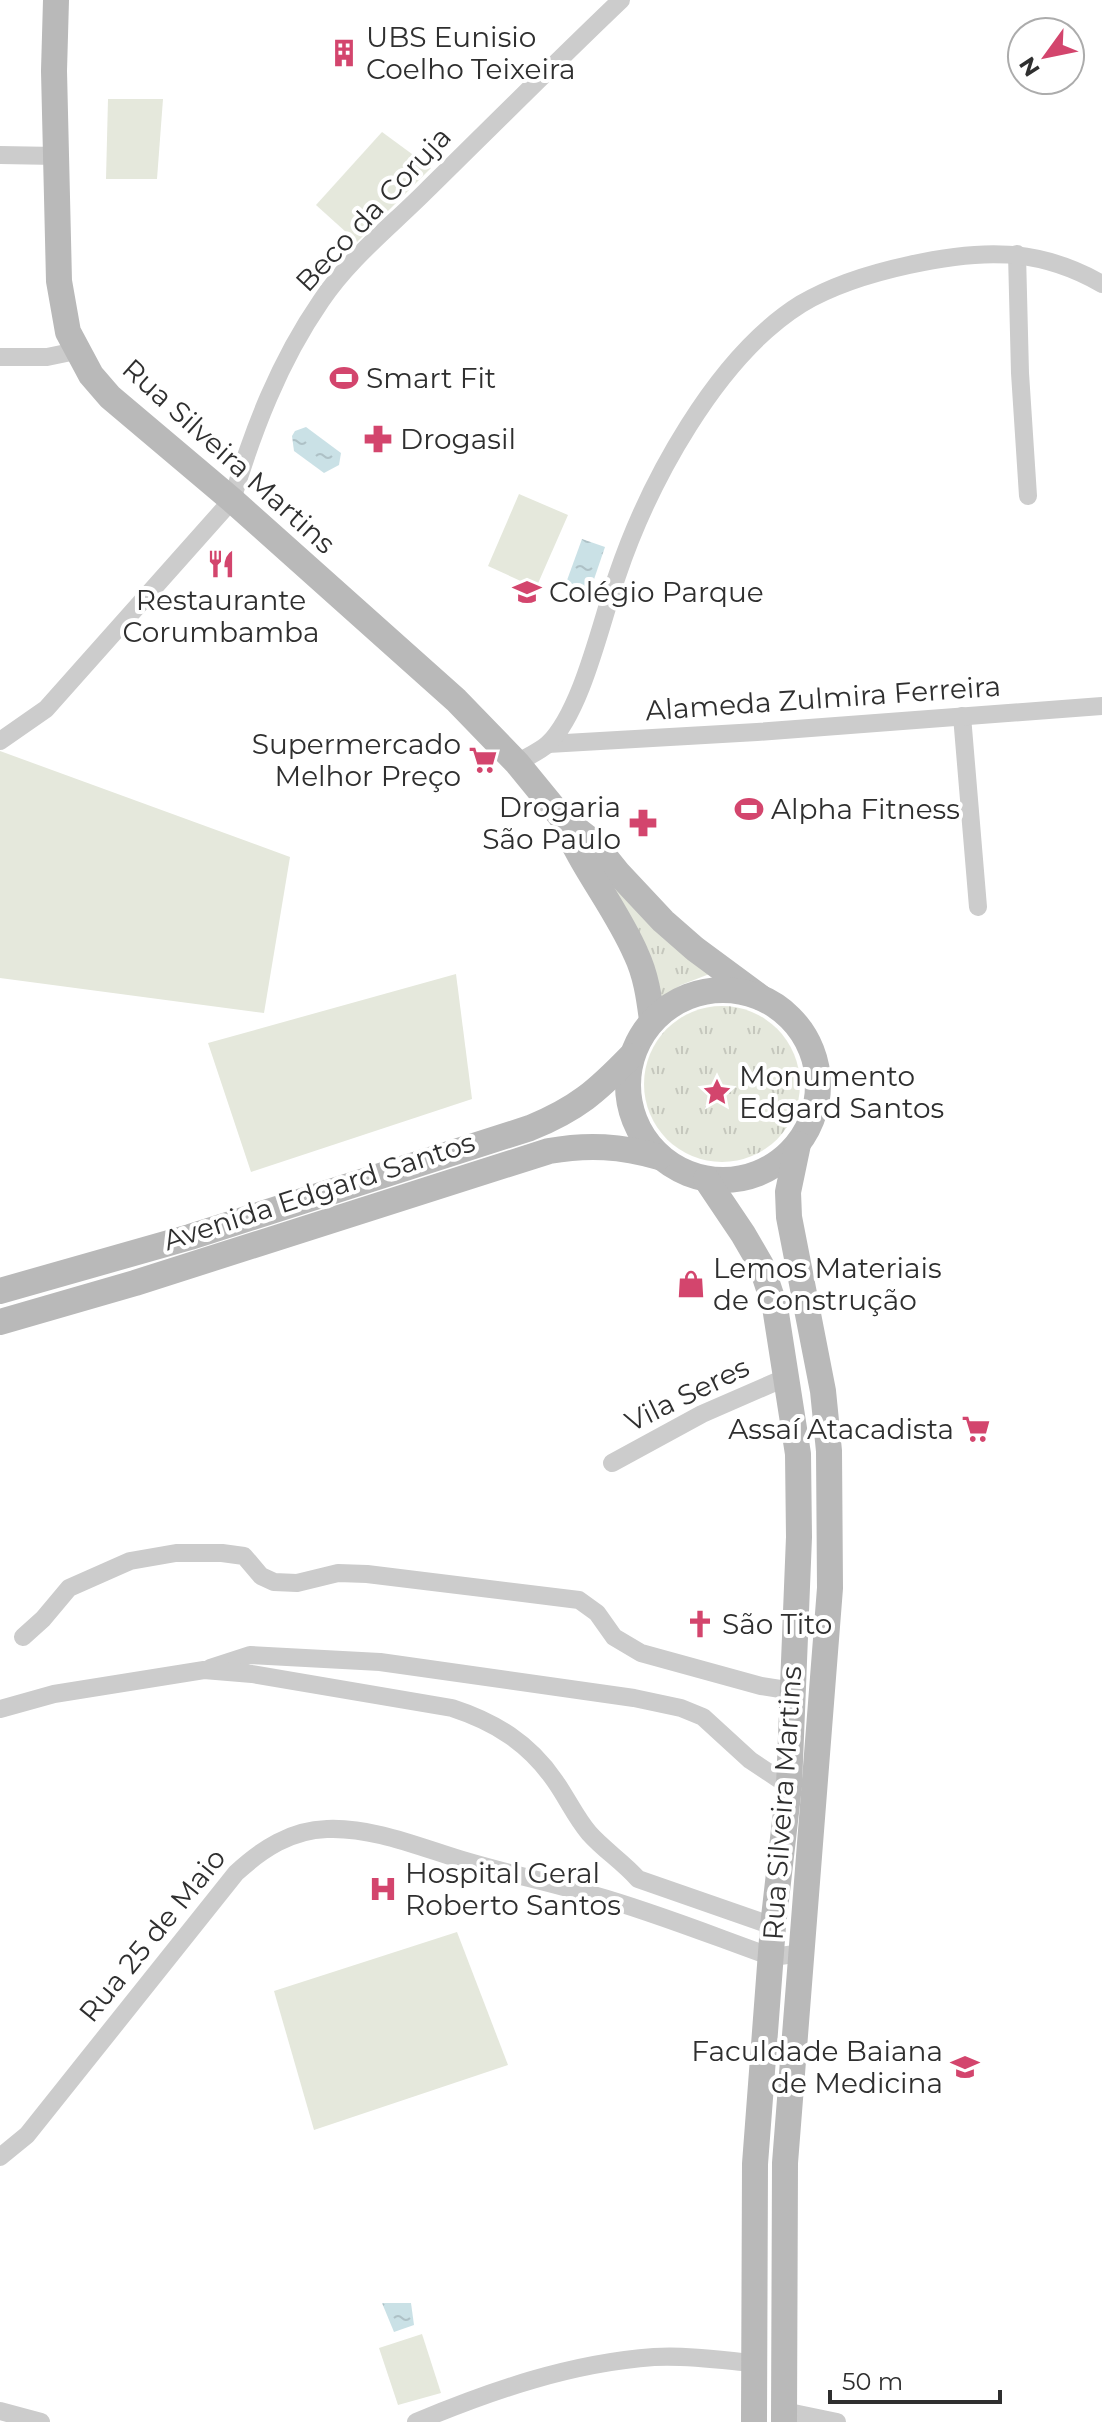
<svg xmlns="http://www.w3.org/2000/svg" width="1102" height="2422" viewBox="0 0 1102 2422" font-family="Montserrat,sans-serif">
  <defs>
    <pattern id="grass-tufts" width="24" height="20" patternUnits="userSpaceOnUse" patternTransform="scale(2)"><rect width="24" height="20" fill="#e5e8dc"/><path d="M3 7l-1-3M5 7V3M7 7l1-3M15 17l-1-3M17 17v-4M19 17l1-3" fill="none" stroke="#c5c7bd"/></pattern>
    <pattern id="water-ripples" width="26" height="14" patternUnits="userSpaceOnUse" patternTransform="scale(2)"><rect width="26" height="14" fill="#cae1e6"/><path d="M2 4q2-2 4 0t4 0M15 11q2-2 4 0t4 0" fill="none" stroke="#aec1c6"/></pattern>
  </defs>
  <rect width="100%" height="100%" fill="#fff"/>
  <g fill="url(#grass-tufts)">
    <polygon points="588,853 712,973 681,985 658,1000"/>
    <circle cx="722" cy="1084" r="78"/>
  </g>
  <g fill="#e5e8dc">
    <polygon points="108,99 163,99 157,179 106,179"/>
    <polygon points="382,132 431,168 357,242 316,205"/>
    <polygon points="519,494 568,515 536,588 488,566"/>
    <polygon points="0,751 290,857 264,1013 0,978"/>
    <polygon points="456,974 472,1099 251,1172 208,1043"/>
    <polygon points="457,1932 508,2065 314,2130 274,1991"/>
    <polygon points="422,2334 441,2393 398,2405 379,2348"/>
  </g>
  <g fill="url(#water-ripples)">
    <polygon points="306,427 341,453 339,465 324,473 294,451 292,436 295,431"/>
    <polygon points="582,539 605,547 590,591 566,583"/>
    <polygon points="382,2303 411,2303 414,2325 394,2332"/>
  </g>
  <g fill="none" stroke-linecap="round" stroke-linejoin="round">
    <g stroke="#ccc" stroke-width="18">
      <polyline points="0,155 57,156"/>
      <polyline points="1017,254 1020,373 1028,496"/>
      <polyline points="0,357 47,357 76,351"/>
      <polyline points="962,716 978,907"/>
      <path d="M 0,741 L 46,709 L 232,500 C 253,430 279,362 321,301 C 348,260 391,226 426,191 C 491,127 555,63 621,0"/>
      <polyline points="548,744 757,732 1102,706"/>
      <path d="M 517,763 C 527,757 540,751 548,744 C 582,711 601,622 617,576 C 648,484 716,357 801,304 C 833,285 872,273 909,265 C 980,249 1038,247 1102,284"/>
      <polyline points="612,1463 702,1414 787,1377"/>
      <polyline points="23,1637 43,1619 69,1588 130,1561 176,1553 222,1553 244,1556 261,1576 274,1582 297,1583 338,1573 367,1574 579,1600 597,1613 614,1637 641,1653 761,1686 793,1691"/>
      <polyline points="210,1668 250,1655 380,1662 634,1698 681,1708 703,1717 750,1760 789,1786"/>
      <path d="M 0,1709 L 54,1694 L 204,1670 L 252,1674 L 452,1708 C 495,1722 529,1743 555,1781 C 567,1798 576,1818 589,1833 C 604,1850 623,1862 638,1879 L 773,1926"/>
      <path d="M 0,2157 L 27,2135 L 236,1873 C 262,1849 291,1830 327,1829 C 375,1827 424,1849 469,1862 C 510,1874 552,1883 593,1895 C 654,1912 713,1936 772,1957 L 803,1953"/>
      <polyline points="0,2411 41,2422"/>
      <polyline points="784,2411 837,2422"/>
      <path d="M 416,2422 C 493,2390 571,2363 654,2357 C 687,2355 721,2360 753,2363"/>
    </g>
    <g stroke="#b9b9b9" stroke-width="26">
      <polyline points="56,0 54,71 59,281 68,332 91,375 110,397 232,500 456,700 517,763 562,818 593,842 618,873 663,921 695,949 760,997"/>
      <path d="M 562,818 C 581,867 615,906 636,954 C 646,975 649,997 652,1020"/>
      <circle cx="723" cy="1085" r="95"/>
      <polyline points="706,1179 743,1234 761,1265 775,1307 798,1454 799,1537 789,1786 773,1926 755,2164 754,2422"/>
      <path d="M 0,1291 L 190,1237 L 530,1128 C 577,1109 597,1091 631,1056"/>
      <path d="M 0,1322 L 135,1283 L 549,1151 C 588,1144 621,1146 659,1157"/>
      <polyline points="784,2422 785,2163 830,1588 829,1451 823,1391 789,1217 788,1192 798,1144"/>
    </g>
  </g>
  <defs>
    <symbol id="building-bare" viewBox="-9 -9 18 18"><path d="M-4-6H4V6H1V3H-1V6H-4ZM-2.5-4.3h1.7v1.8h-1.7ZM.8-4.3h1.7v1.8H.8ZM-2.5-1h1.7V.8h-1.7ZM.8-1h1.7V.8H.8Z" fill="#d3456d" stroke="#fff" stroke-width="2.5" paint-order="stroke"/></symbol>
    <symbol id="stadium-bare" viewBox="-9 -9 18 18"><path d="M0-5a6.5 5 0 1 0 0 10a6.5 5 0 1 0 0-10ZM-3.5-1.8h7v3.6h-7Z" fill="#d3456d" stroke="#fff" stroke-width="2.5" paint-order="stroke"/></symbol>
    <symbol id="pharmacy-bare" viewBox="-9 -9 18 18"><path d="M-2-6h4v4h4v4h-4v4h-4v-4h-4v-4h4Z" fill="#d3456d" stroke="#fff" stroke-width="2.5" paint-order="stroke"/></symbol>
    <symbol id="restaurant-bare" viewBox="-9 -9 18 18"><path d="M-5-6h1v4h1v-4h1v4h1v-4h1v5L-1.5 .5V6h-2V.5L-5-1ZM5-6V6H3V1.5H1.5Q1.5-4 5-6Z" fill="#d3456d" stroke="#fff" stroke-width="2.5" paint-order="stroke"/></symbol>
    <symbol id="school-bare" viewBox="-9 -9 18 18"><path d="M0-5L7-2L0 1L-7-2ZM-4 1L0 2.5L4 1V4Q0 6-4 4Z" fill="#d3456d" stroke="#fff" stroke-width="2.5" paint-order="stroke"/></symbol>
    <symbol id="supermarket-bare" viewBox="-9 -9 18 18"><path d="M-6-5.5h2.5l.6 2H6L4.5 2H-2.5L-4.4-4H-6ZM-1.5 3.2a1.3 1.3 0 1 0 .1 0ZM3 3.2a1.3 1.3 0 1 0 .1 0Z" fill="#d3456d" stroke="#fff" stroke-width="2.5" paint-order="stroke"/></symbol>
    <symbol id="sight-bare" viewBox="-9 -9 18 18"><path d="M0-6L1.8-2.2L6-1.7L2.9 1.2L3.7 5.4L0 3.3L-3.7 5.4L-2.9 1.2L-6-1.7L-1.8-2.2Z" fill="#d3456d" stroke="#fff" stroke-width="2.5" paint-order="stroke"/></symbol>
    <symbol id="shop-bare" viewBox="-9 -9 18 18"><path d="M-5-2.5h2.3a2.7 3.5 0 0 1 5.4 0H5L5.5 6h-11ZM-1.5-2.5h3a1.5 2.3 0 0 0-3 0Z" fill="#d3456d" stroke="#fff" stroke-width="2.5" paint-order="stroke"/></symbol>
    <symbol id="church-bare" viewBox="-9 -9 18 18"><path d="M-1.2-6h2.4v3.5h3.3v2.4h-3.3V6h-2.4V-.1h-3.3v-2.4h3.3Z" fill="#d3456d" stroke="#fff" stroke-width="2.5" paint-order="stroke"/></symbol>
    <symbol id="hospital-bare" viewBox="-9 -9 18 18"><path d="M-5-5h3v3.5h4V-5h3V5h-3V1.5h-4V5h-3Z" fill="#d3456d" stroke="#fff" stroke-width="2.5" paint-order="stroke"/></symbol>
    <symbol id="university-bare" viewBox="-9 -9 18 18"><path d="M0-5L7-2L0 1L-7-2ZM-4 1L0 2.5L4 1V4Q0 6-4 4Z" fill="#d3456d" stroke="#fff" stroke-width="2.5" paint-order="stroke"/></symbol>
  </defs>
  <g fill-rule="evenodd">
    <use href="#building-bare" x="324" y="33" width="40" height="40"/>
    <use href="#stadium-bare" x="324" y="358" width="40" height="40"/>
    <use href="#pharmacy-bare" x="358" y="419" width="40" height="40"/>
    <use href="#restaurant-bare" x="201" y="544" width="40" height="40"/>
    <use href="#school-bare" x="507" y="572" width="40" height="40"/>
    <use href="#supermarket-bare" x="463" y="740" width="40" height="40"/>
    <use href="#stadium-bare" x="729" y="789" width="40" height="40"/>
    <use href="#pharmacy-bare" x="623" y="803" width="40" height="40"/>
    <use href="#sight-bare" x="697" y="1072" width="40" height="40"/>
    <use href="#shop-bare" x="671" y="1264" width="40" height="40"/>
    <use href="#supermarket-bare" x="956" y="1409" width="40" height="40"/>
    <use href="#church-bare" x="680" y="1604" width="40" height="40"/>
    <use href="#hospital-bare" x="363" y="1869" width="40" height="40"/>
    <use href="#university-bare" x="945" y="2047" width="40" height="40"/>
  </g>
  <g text-anchor="middle" dominant-baseline="central" stroke-width="8" stroke-linejoin="round" paint-order="stroke">
    <g font-size="28" fill="#2f2f2f" stroke="#fff" text-anchor="start">
      <text x="366" y="37">UBS Eunisio<tspan x="366" dy="32">Coelho Teixeira</tspan></text>
      <text x="366" y="378">Smart Fit</text>
      <text x="400" y="439">Drogasil</text>
      <text x="549" y="592">Colégio Parque</text>
      <text x="221" y="600" text-anchor="middle">Restaurante<tspan x="221" dy="32">Corumbamba</tspan></text>
      <text x="461" y="744" text-anchor="end">Supermercado<tspan x="461" dy="32">Melhor Preço</tspan></text>
      <text x="621" y="807" text-anchor="end">Drogaria<tspan x="621" dy="32">São Paulo</tspan></text>
      <text x="771" y="809">Alpha Fitness</text>
      <text x="739" y="1076">Monumento<tspan x="739" dy="32">Edgard Santos</tspan></text>
      <text x="713" y="1268">Lemos Materiais<tspan x="713" dy="32">de Construção</tspan></text>
      <text x="954" y="1429" text-anchor="end">Assaí Atacadista</text>
      <text x="722" y="1624">São Tito</text>
      <text x="405" y="1873">Hospital Geral<tspan x="405" dy="32">Roberto Santos</tspan></text>
      <text x="943" y="2051" text-anchor="end">Faculdade Baiana<tspan x="943" dy="32">de Medicina</tspan></text>
    </g>
    <g font-size="28" fill="#2f2f2f" stroke="#fff">
      <text transform="translate(373 209) rotate(-47)">Beco da Coruja</text>
      <text transform="translate(229 456) rotate(42)">Rua Silveira Martins</text>
      <text transform="translate(823 698) rotate(-4)">Alameda Zulmira Ferreira</text>
      <text transform="translate(319 1191) rotate(-18)">Avenida Edgard Santos</text>
      <text transform="translate(687 1394) rotate(-26)">Vila Seres</text>
      <text transform="translate(782 1803) rotate(-86)">Rua Silveira Martins</text>
      <text transform="translate(152 1935) rotate(-51)">Rua 25 de Maio</text>
    </g>
  </g>
  <g transform="translate(1046 56) rotate(237)"><circle r="38" fill="#ffffff" stroke="#acacac" stroke-width="2"/>
  <path d="M0-6L14 30L0 20L-14 30Z" fill="#d3456d"/>
  <text y="-12" font-size="22" font-weight="bold" text-anchor="middle" fill="#2f2f2f">N</text>
  </g>
  <path d="M830 2390v12h170v-12" fill="none" stroke="#2f2f2f" stroke-width="4"/>
  <text x="842" y="2390" font-size="24" fill="#2f2f2f" stroke="#ffffff" stroke-width="6" paint-order="stroke">50 m</text>
</svg>
